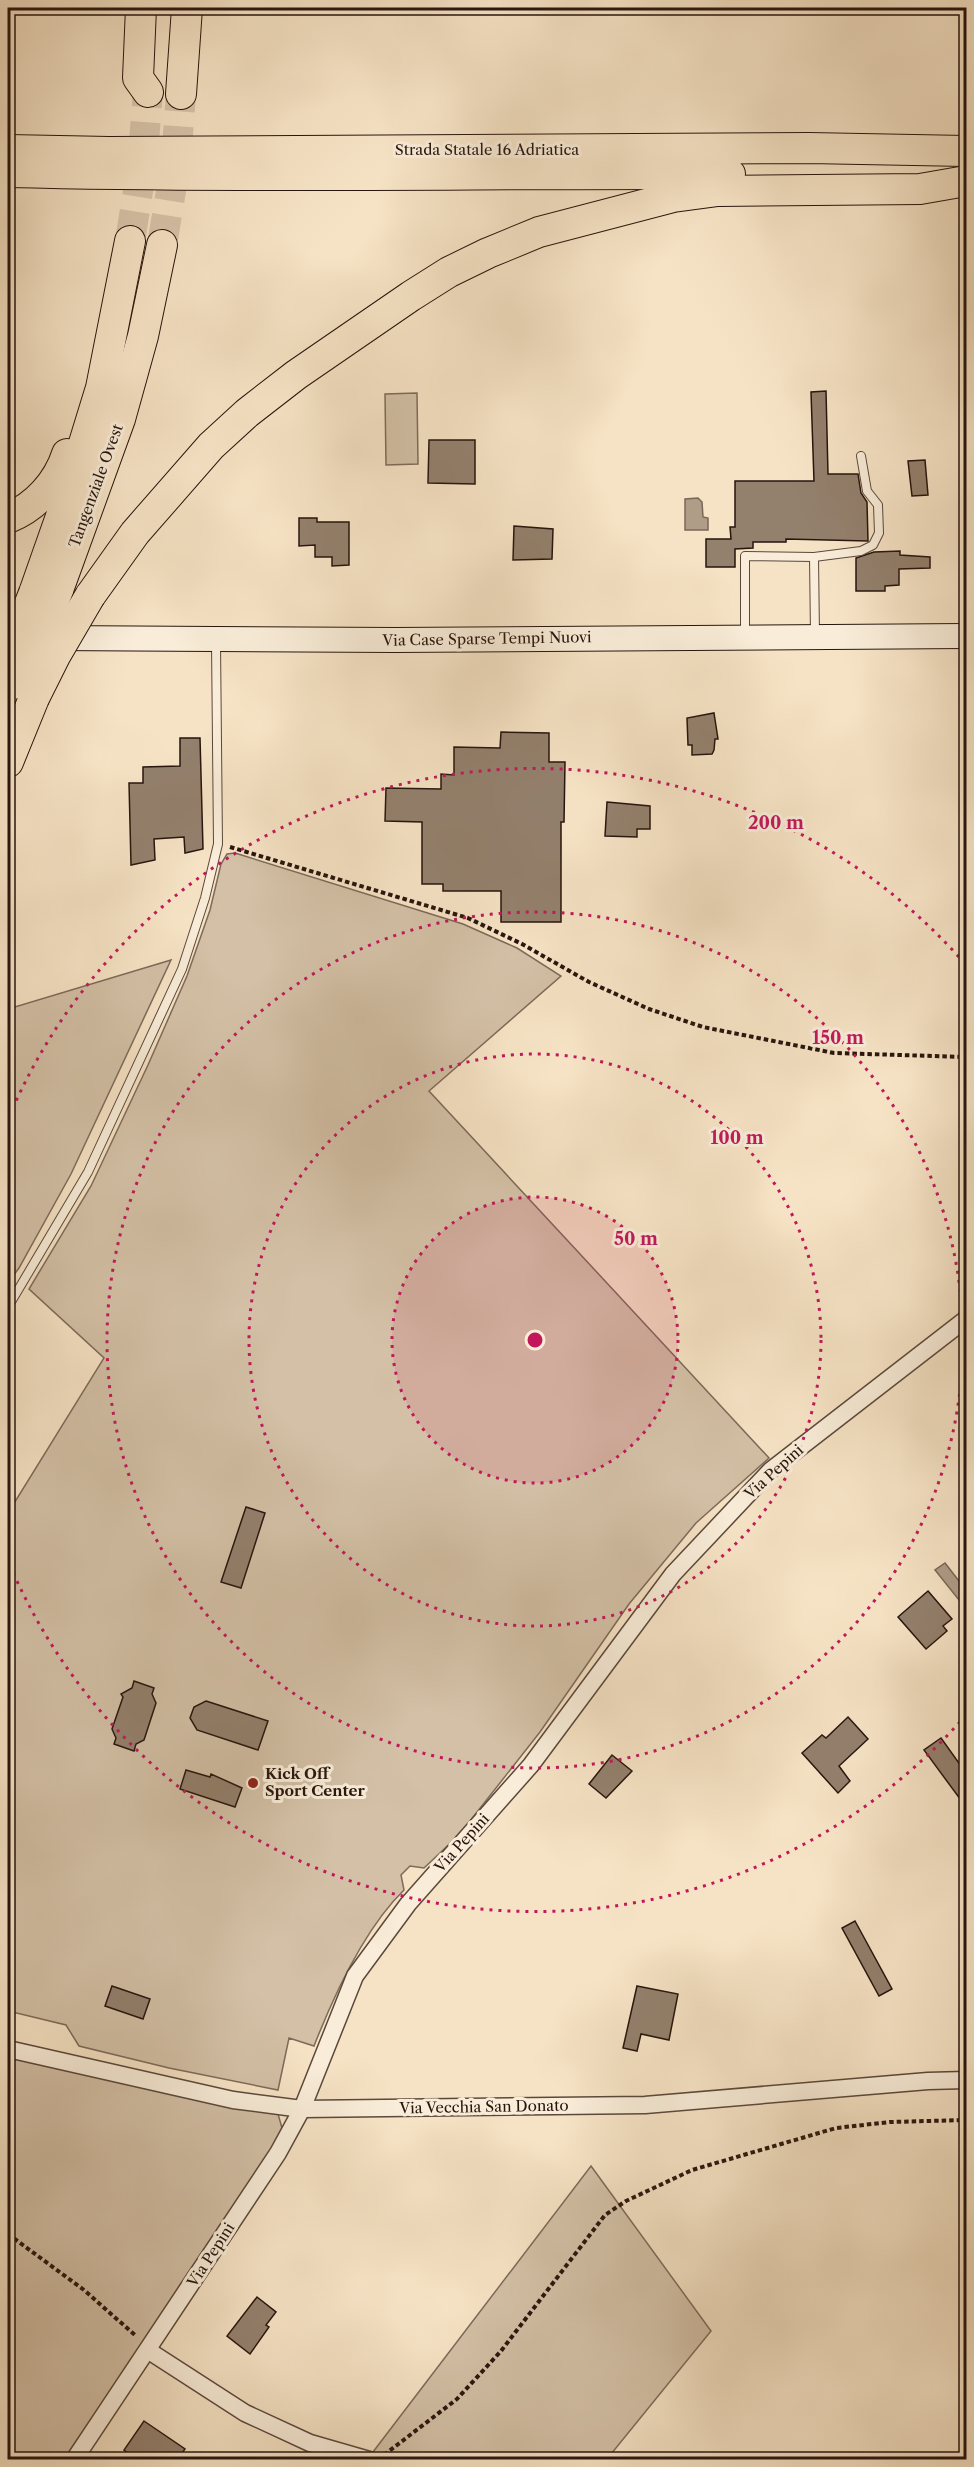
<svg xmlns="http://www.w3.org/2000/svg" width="974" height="2467" font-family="'Libre Caslon Text',serif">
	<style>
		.green { fill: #d3c0a6; stroke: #7d6a5a; stroke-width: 1.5 }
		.water { fill: #b09d87; stroke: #796757; stroke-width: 1.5 }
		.building { fill: #93806d; stroke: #27150e; stroke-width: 1.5 }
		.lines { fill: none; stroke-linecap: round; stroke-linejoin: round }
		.highway-tunnel { stroke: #d7c4aa; stroke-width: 30; stroke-dasharray: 30 15; stroke-linecap: butt }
		.lane-casing { stroke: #5b483c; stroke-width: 10 }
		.street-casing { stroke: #5b483c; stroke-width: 19 }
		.secondary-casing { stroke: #27150e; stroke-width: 26 }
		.highway-casing { stroke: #27150e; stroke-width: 32 }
		.path { stroke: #27150e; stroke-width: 4; stroke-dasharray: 4.5 3; stroke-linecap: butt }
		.lane { stroke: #f9edd9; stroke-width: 8 }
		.street { stroke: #f9edd9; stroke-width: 16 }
		.secondary { stroke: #f9edd9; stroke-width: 24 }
		.highway { stroke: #f6e3c5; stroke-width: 30 }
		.highway-bridge-casing { stroke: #27150e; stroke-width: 32; stroke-linecap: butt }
		.highway-bridge { stroke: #f6e3c5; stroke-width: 30 }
		.ring { fill: none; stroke: #c2185b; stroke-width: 3; stroke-dasharray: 3 6 }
		.poi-dot { fill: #8f2418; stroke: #f9edd9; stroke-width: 2 }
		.labels { text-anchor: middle; stroke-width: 6; stroke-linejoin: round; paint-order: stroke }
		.street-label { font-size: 15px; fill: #27150e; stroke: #f9edd9 }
		.poi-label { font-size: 15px; font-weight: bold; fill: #27150e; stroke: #f9edd9; text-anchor: start }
		.centre { fill: #c2185b; stroke: #f9edd9; stroke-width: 3 }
		.ring-label { font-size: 18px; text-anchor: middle; font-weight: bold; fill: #c2185b; stroke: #f9edd9; stroke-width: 6; stroke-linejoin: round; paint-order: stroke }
	</style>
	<rect width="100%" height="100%" fill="#f6e3c5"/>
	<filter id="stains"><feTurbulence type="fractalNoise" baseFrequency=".00333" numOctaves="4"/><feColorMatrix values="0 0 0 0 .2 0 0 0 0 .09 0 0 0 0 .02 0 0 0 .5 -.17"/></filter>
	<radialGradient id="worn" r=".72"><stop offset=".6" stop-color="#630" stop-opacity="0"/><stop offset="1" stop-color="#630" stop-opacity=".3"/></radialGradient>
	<g class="green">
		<polygon points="417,393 418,464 386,465 385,394"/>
		<path d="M235 853 463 924 517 948 561 976 429 1091 769 1458 696 1523 629 1604 540 1732 459 1835 424 1868 410 1866 401 1875 404 1890C364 1929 334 1995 314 2046L289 2038 278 2090 169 2068 79 2046 66 2025 8 2011V1513L104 1358 29 1289 91 1186 148 1065 187 976 210 910 221 864 227 854Z"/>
		<polygon points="171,960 71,1174 19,1268 8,1283 8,1009"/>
		<polygon points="8,2056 278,2114 282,2128 271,2155 64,2459 8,2460"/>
		<polygon points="591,2166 711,2331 607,2459 396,2460 373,2452"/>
	</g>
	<g class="water">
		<polygon points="698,498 702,502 703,517 708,518 708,530 685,530 685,499"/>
		<polygon points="945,1563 966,1590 966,1594 959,1600 935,1570"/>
	</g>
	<g class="building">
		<polygon points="826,391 828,474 858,474 861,493 867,502 868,541 786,539 786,542 753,542 753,548 735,549 735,567 706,567 706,539 731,539 730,527 735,527 735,481 814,481 811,392"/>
		<polygon points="429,440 475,440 475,484 428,483"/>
		<polygon points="925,460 928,495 912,496 908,461"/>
		<polygon points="299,518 317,518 317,522 349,522 349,565 332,566 332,557 315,557 315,545 299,546"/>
		<polygon points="514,526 553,529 552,559 513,560"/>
		<polygon points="900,551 900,555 930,557 930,568 899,569 899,585 885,586 885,591 856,591 856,558 874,552"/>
		<polygon points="714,713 718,739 715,739 714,750 712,754 692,755 692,745 688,745 687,718"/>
		<polygon points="501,732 549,733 549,762 565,762 564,822 561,822 561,922 501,922 501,891 443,891 443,884 422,884 422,822 385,821 386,788 441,789 441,774 454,775 454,747 500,748"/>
		<polygon points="180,738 200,738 203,849 185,853 184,837 154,839 155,860 131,865 129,783 143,783 143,767 180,766"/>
		<polygon points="607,802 650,806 650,829 637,829 637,837 605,836"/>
		<polygon points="246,1507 265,1513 241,1588 221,1582"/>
		<polygon points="928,1591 952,1619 943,1626 947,1631 926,1649 898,1617"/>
		<polygon points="134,1681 154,1688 152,1694 156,1703 144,1740 136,1744 134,1751 114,1744 116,1738 112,1729 123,1697 121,1694 132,1688"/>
		<polygon points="206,1701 268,1721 258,1750 197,1730 190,1718 194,1707"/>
		<polygon points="848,1717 868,1739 839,1766 850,1781 838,1793 802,1753 822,1735 826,1738"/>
		<polygon points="941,1738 966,1773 966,1807 924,1750"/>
		<polygon points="612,1755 632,1771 606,1798 589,1784"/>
		<polygon points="186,1770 210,1777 211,1774 242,1788 235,1807 180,1789"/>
		<polygon points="855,1921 892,1989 879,1996 842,1928"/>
		<polygon points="112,1986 150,1999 143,2019 105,2006"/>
		<polygon points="637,1986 678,1994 669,2040 641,2034 637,2051 623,2048"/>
		<polygon points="257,2297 276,2312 266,2325 269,2327 250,2354 227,2336"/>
		<polygon points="144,2421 185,2449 177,2460 137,2460 124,2450"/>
	</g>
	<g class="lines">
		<g class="highway-tunnel">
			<polyline points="130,241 142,166 148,92"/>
			<polyline points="162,245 176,161 181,94"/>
		</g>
		<defs>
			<g id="lane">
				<polyline points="814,557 815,636"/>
				<polyline points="745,636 745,556 814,557 861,551 873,545 879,533 878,505 867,491 861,456"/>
				<polyline points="8,1307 88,1172 182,969 205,898 218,844 216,642"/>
			</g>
			<g id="street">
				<polyline points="8,2049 233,2100 302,2109 645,2105 928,2081 966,2080"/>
				<polyline points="149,2351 245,2413 310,2443 369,2460"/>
				<polyline points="74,2460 278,2153 302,2109 355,1976 408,1904 531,1765 673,1574 771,1470 966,1319"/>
			</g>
			<polyline id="secondary" points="52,638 395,640 966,636"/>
			<g id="highway">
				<polyline points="141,8 138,78 148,92"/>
				<polyline points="181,94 187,8"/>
				<polyline points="8,150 109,152 809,148 966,151"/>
				<path d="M8 172C248 178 489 173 730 174"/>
				<path d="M8 518C36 507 58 482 67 454"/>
				<polyline points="58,590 120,419 143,336 162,245"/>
				<polyline points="34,593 65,505 101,388 130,241"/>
				<polyline points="90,596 135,533 211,446 247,413 296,375 411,296 449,272 488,253 539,232 673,197 718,191 920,189 966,181"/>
				<polyline points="8,762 34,698"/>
			</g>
		</defs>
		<use href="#lane" class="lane-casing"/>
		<use href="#street" class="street-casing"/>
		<use href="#secondary" class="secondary-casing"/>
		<use href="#highway" class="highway-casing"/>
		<g class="path">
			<polyline points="230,847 468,918 522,944 589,982 649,1009 703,1027 834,1053 966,1057"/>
			<polyline points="8,2234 84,2290 136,2336"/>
			<polyline points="384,2455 457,2399 501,2351 605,2215 626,2201 692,2170 836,2128 890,2122 966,2120"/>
		</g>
		<use href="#lane" class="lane"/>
		<use href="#street" class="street"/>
		<use href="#secondary" class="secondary"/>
		<use href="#highway" class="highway"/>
		<defs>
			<g id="highway-bridge">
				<polyline points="8,658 34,593"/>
				<polyline points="22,684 58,590"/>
				<polyline points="34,698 55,656 90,596"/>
			</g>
		</defs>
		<use href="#highway-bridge" class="highway-bridge-casing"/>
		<use href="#highway-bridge" class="highway-bridge"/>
	</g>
	<circle cx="535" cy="1340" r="143" fill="#c2185b" fill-opacity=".12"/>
	<g class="ring">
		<circle cx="535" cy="1340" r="143"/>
		<circle cx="535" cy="1340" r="286"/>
		<circle cx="535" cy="1340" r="428"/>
		<path d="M966 1715A571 571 0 0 1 9 1563M9 1117A571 571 0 0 1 966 965"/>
	</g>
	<circle class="poi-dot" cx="253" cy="1783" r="6"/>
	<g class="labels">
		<g class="street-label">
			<text x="487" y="155">Strada Statale 16 Adriatica</text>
			<text transform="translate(96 486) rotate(-70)" y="5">Tangenziale Ovest</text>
			<text transform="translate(487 639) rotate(-1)" y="5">Via Case Sparse Tempi Nuovi</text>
			<text transform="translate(774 1472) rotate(-42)" y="5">Via Pepini</text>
			<text transform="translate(462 1843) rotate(-48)" y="5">Via Pepini</text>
			<text transform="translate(484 2107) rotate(-1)" y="5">Via Vecchia San Donato</text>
			<text transform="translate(211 2255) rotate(-57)" y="5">Via Pepini</text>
		</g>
		<g class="poi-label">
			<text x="265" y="1779">Kick Off<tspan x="265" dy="17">Sport Center</tspan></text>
		</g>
	</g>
	<circle cx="535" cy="1340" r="9" class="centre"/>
	<g class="ring-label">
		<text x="776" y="829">200 m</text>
		<text x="838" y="1044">150 m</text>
		<text x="737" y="1144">100 m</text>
		<text x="636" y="1245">50 m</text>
	</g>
	<rect width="974" height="2467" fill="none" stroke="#f6e3c5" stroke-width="30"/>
	<rect x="9" y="9" width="956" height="2449" fill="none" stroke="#27150e" stroke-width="3"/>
	<rect x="15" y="15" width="944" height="2437" fill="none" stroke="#27150e" stroke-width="1.5"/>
	<rect width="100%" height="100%" filter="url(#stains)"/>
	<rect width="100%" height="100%" fill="url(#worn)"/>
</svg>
